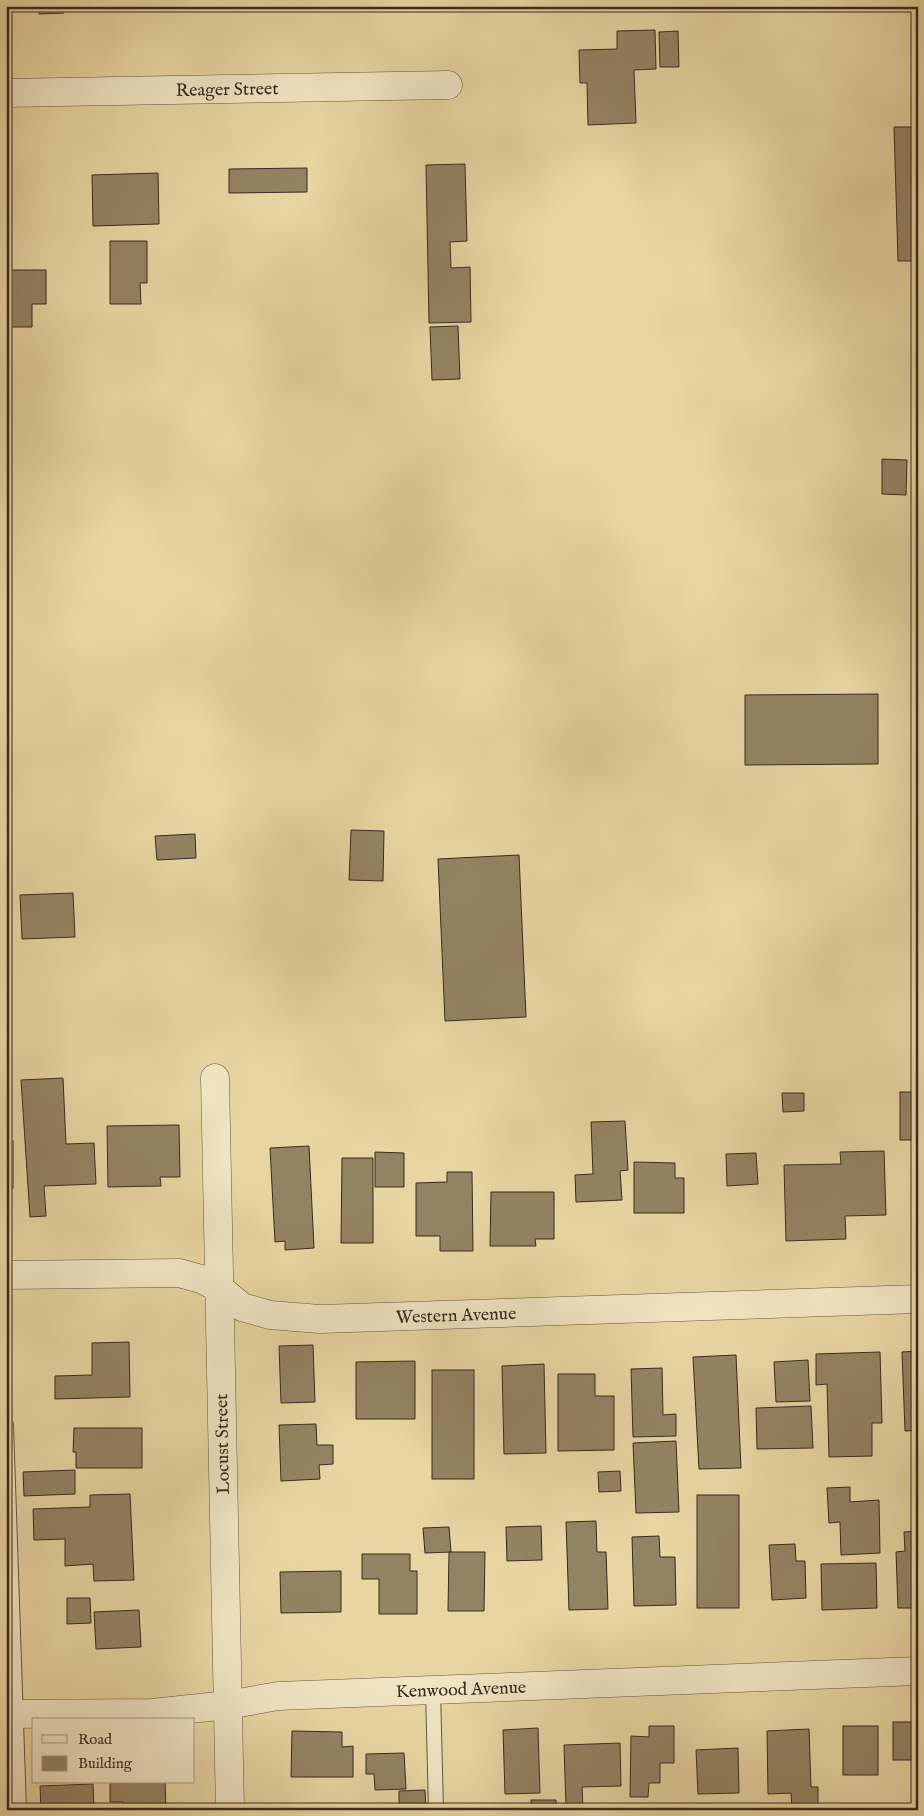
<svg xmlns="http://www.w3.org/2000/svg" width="924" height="1816" font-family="'IM FELL English',serif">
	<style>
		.building { fill: #948363; stroke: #382b1f }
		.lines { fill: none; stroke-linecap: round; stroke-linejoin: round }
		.service-casing { stroke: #645640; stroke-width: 16 }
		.minor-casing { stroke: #645640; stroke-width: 29 }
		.service { stroke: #f0e4c3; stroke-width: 14 }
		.minor { stroke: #f0e4c3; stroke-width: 28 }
		.labels { text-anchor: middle; stroke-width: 4; stroke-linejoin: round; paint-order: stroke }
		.street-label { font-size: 18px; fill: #382b1f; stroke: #f0e4c3 }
	</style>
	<rect width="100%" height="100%" fill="#e8d5a2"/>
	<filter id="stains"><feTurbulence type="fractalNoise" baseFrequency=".004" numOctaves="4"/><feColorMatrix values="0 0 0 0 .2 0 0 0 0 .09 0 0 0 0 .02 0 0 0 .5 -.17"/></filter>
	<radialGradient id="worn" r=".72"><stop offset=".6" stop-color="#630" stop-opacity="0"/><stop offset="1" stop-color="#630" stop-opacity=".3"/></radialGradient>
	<g class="building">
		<polygon points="39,6 63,6 64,13 39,14"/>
		<polygon points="655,30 656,69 634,70 636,123 588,125 587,83 580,83 579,50 617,49 617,31"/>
		<polygon points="678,31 679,67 660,67 659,32"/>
		<polygon points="894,127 918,127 918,261 898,261"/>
		<polygon points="465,164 467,241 450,242 451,268 470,267 471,322 429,323 426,165"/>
		<polygon points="307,168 307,192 229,193 229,169"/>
		<polygon points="158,173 159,224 93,226 92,175"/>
		<polygon points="110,241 147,241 147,283 140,283 141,304 110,304"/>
		<polygon points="6,258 8,270 46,270 46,304 32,304 32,327 6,327"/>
		<polygon points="458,326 460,379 432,380 430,327"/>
		<polygon points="882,459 907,460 906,495 882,494"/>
		<polygon points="878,694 878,764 745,765 745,695"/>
		<polygon points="351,830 384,831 383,881 349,880"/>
		<polygon points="195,834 196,858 157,860 155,836"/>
		<polygon points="519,855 526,1017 445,1021 438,859"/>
		<polygon points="73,893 75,937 22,939 20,895"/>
		<polygon points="63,1078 66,1144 94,1143 96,1184 44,1186 46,1216 30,1217 21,1080"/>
		<rect x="900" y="1092" width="18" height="48"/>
		<polygon points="782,1093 804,1093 804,1111 783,1112"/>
		<polygon points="625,1121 628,1170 620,1171 622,1200 576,1202 575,1175 593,1174 591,1122"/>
		<polygon points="179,1125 180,1177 160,1177 161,1186 108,1187 107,1126"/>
		<rect x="6" y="1141" width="7" height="47"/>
		<polygon points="309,1146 314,1248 285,1250 285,1241 275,1242 270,1148"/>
		<polygon points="884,1151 886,1215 845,1216 846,1239 786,1241 784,1165 841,1164 840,1152"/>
		<polygon points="375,1152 404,1153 404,1187 375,1187"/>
		<polygon points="756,1153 758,1184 727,1186 726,1154"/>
		<polygon points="342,1158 373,1158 373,1243 341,1243"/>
		<polygon points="634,1162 675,1163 675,1178 684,1178 684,1213 634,1213"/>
		<polygon points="447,1172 472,1172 473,1251 440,1251 440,1236 416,1236 416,1183 447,1182"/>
		<polygon points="491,1192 554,1192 554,1239 535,1239 536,1246 490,1246"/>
		<polygon points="129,1342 130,1397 55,1399 55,1376 92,1375 92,1343"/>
		<polygon points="313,1345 315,1402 281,1403 279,1346"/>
		<polygon points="918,1351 918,1430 905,1431 902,1352"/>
		<polygon points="880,1352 882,1423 872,1423 872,1456 829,1457 827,1384 816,1385 816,1354"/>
		<polygon points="736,1355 741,1468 699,1469 693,1357"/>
		<polygon points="808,1360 810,1401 776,1402 774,1362"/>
		<polygon points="415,1361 415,1419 356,1419 356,1362"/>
		<polygon points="544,1364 546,1453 504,1454 502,1366"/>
		<polygon points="662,1368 663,1415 676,1414 676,1436 633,1437 631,1369"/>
		<rect x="432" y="1370" width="42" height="109"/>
		<polygon points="558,1374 595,1374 595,1396 614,1396 614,1450 558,1451"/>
		<polygon points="811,1406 813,1448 757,1449 756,1408"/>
		<polygon points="316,1424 317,1445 333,1445 333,1464 319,1465 320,1479 281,1481 279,1425"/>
		<polygon points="74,1428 142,1428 142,1468 76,1468 76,1452 73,1452"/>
		<polygon points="676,1441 679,1512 636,1513 633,1443"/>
		<polygon points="75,1470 75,1494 24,1496 23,1472"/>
		<polygon points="620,1471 621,1491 599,1492 598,1472"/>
		<polygon points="850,1487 850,1502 879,1500 880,1553 841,1555 840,1522 829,1523 827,1488"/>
		<polygon points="130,1494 134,1580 94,1581 93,1564 65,1566 65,1539 34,1540 33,1509 90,1507 90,1495"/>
		<rect x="697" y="1495" width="42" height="113"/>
		<polygon points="596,1521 597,1552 606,1552 608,1609 569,1610 566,1522"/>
		<polygon points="541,1526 542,1560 507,1561 506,1527"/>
		<polygon points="449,1527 451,1552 425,1553 423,1528"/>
		<polygon points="918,1531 918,1608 898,1608 896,1552 905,1551 904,1532"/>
		<polygon points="659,1536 660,1557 675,1557 676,1605 634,1606 632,1537"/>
		<polygon points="795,1544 796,1561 805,1561 806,1598 772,1600 769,1545"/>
		<polygon points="449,1552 485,1552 484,1611 448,1611"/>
		<polygon points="362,1554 410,1554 410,1571 417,1571 417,1614 379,1614 379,1579 362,1579"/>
		<polygon points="876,1563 877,1608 822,1610 821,1564"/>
		<polygon points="341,1571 341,1612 281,1613 280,1572"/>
		<polygon points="67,1598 90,1598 91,1623 67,1624"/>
		<polygon points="139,1610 141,1647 96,1649 94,1612"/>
		<rect x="893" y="1722" width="25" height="38"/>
		<polygon points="649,1726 674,1726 674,1763 660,1763 660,1783 649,1783 648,1797 630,1797 631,1736 649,1737"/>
		<rect x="843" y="1726" width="35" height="49"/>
		<polygon points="538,1728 540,1793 505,1794 503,1730"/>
		<polygon points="809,1729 811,1787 818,1787 818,1810 792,1810 791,1793 768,1794 767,1731"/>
		<polygon points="292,1731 342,1732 342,1747 353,1746 353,1777 291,1777"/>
		<polygon points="620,1743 621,1786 582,1787 583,1807 566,1808 564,1745"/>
		<polygon points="738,1748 739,1793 698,1794 696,1750"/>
		<polygon points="404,1753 406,1789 375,1790 374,1774 366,1774 366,1754"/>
		<polygon points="110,1782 165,1782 166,1810 124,1810 123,1802 110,1802"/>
		<polygon points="93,1784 94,1810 41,1810 40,1786"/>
		<polygon points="425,1790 426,1810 399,1810 399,1791"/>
		<polygon points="531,1800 556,1800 557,1810 531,1810"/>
	</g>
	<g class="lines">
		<defs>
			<g id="service">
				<polyline points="6,1425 19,1810"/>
				<polyline points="433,1690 436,1810"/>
			</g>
			<g id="minor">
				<polyline points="6,93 448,85"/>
				<polyline points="215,1078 230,1810"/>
				<polyline points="6,1275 179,1273 201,1279 219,1288 242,1307 270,1315 320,1319 918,1299"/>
				<polyline points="6,1714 152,1713 228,1705 278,1696 918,1671"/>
			</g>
		</defs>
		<use href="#service" class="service-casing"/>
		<use href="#minor" class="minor-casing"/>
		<use href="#service" class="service"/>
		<use href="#minor" class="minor"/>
	</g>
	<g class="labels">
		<g class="street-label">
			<text transform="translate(227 89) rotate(-1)" y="6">Reager Street</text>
			<text transform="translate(456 1315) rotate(-2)" y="6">Western Avenue</text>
			<text transform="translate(222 1444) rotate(-91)" y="6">Locust Street</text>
			<text transform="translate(461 1689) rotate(-2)" y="6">Kenwood Avenue</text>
		</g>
	</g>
	<rect width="924" height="1816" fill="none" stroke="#e8d5a2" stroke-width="25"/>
	<rect x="8" y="8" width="909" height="1801" fill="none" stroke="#382b1f" stroke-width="2.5"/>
	<rect x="12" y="12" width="899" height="1791" fill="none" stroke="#382b1f"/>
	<rect x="32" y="1718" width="162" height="65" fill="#f0e4c3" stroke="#a69a81"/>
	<rect x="42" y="1735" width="25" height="8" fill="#f0e4c3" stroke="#a69a81"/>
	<text x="78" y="1744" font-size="15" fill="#382b1f">Road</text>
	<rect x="42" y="1756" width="25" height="15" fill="#948363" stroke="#a69a81"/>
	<text x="78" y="1768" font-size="15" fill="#382b1f">Building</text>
	<rect width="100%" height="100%" filter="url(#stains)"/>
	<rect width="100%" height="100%" fill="url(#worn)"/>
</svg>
